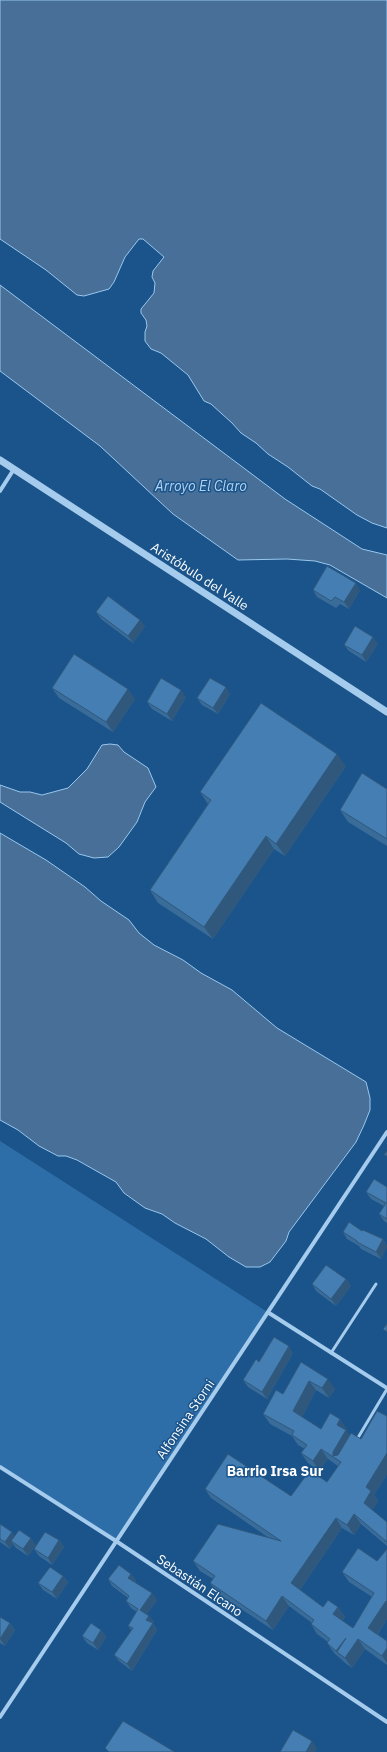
<svg xmlns="http://www.w3.org/2000/svg" width="387" height="1752" font-family="'IBM Plex Sans',sans-serif">
	<style>
		.green { fill: #2e6ea8 }
		.water { fill: #476f97; stroke: #98c7ef }
		.lines { fill: none; stroke-linecap: round; stroke-linejoin: round }
		.service { stroke: #a5cbed; stroke-width: 3 }
		.minor { stroke: #a5cbed; stroke-width: 4 }
		.tertiary { stroke: #a5cbed; stroke-width: 7 }
		.wall { fill: #3a6c99 }
		.shaded-wall { fill: #30587d }
		.building { fill: #447eb2; stroke: #30587d }
		.labels { text-anchor: middle; stroke-width: 3; stroke-linejoin: round; paint-order: stroke }
		.street-label { font-size: 13px; fill: #fff; stroke: #1b548a }
		.water-label { font-size: 14px; font-style: italic; fill: #b1d4f4; stroke: #1b548a }
		.neighbourhood-label { font-size: 14px; font-weight: bold; fill: #fff; stroke: #1b548a }
	</style>
	<rect width="100%" height="100%" fill="#1b548a"/>
	<polygon class="green" points="0,1141 269,1313 116,1541 0,1467"/>
	<g class="water">
		<polygon points="0,0 387,0 387,528 372,523 357,515 320,489 312,486 288,467 268,454 256,443 241,433 232,423 211,404 204,401 188,375 161,353 151,349 145,341 145,332 147,326 146,320 141,313 141,309 154,293 155,283 152,277 153,271 164,257 143,239 139,239 125,257 114,282 109,289 84,296 77,295 46,270 0,239"/>
		<polygon points="0,285 285,499 362,549 387,555 387,598 330,565 315,561 287,559 238,560 173,514 100,446 0,371"/>
		<polygon points="110,744 118,745 124,752 148,768 156,787 145,802 137,822 119,847 108,857 94,858 79,854 66,843 0,802 0,785 20,792 30,792 42,795 68,788 87,769 102,745"/>
		<polygon points="0,833 46,860 85,887 101,901 129,920 139,933 154,945 183,960 201,973 232,990 277,1028 366,1082 370,1098 370,1110 364,1125 356,1142 289,1232 286,1241 270,1262 260,1267 246,1267 229,1257 206,1239 175,1223 162,1214 145,1208 124,1193 116,1182 77,1160 66,1156 58,1156 39,1146 18,1130 0,1120"/>
	</g>
	<g class="lines">
		<g class="service">
			<polyline points="331,1353 376,1284"/>
			<polyline points="356,1441 387,1389"/>
		</g>
		<g class="minor">
			<polyline points="0,491 14,469"/>
			<polyline points="269,1313 387,1388"/>
			<polyline points="0,1467 116,1541 387,1722"/>
			<polyline points="0,1717 387,1132"/>
		</g>
		<polyline class="tertiary" points="0,460 387,712"/>
	</g>
	<g class="wall">
		<polygon points="313,590 360,590 349,609 340,604 336,608 317,597"/>
		<polygon points="96,612 145,626 133,643 101,619"/>
		<polygon points="378,644 366,662 349,651 344,645"/>
		<polygon points="52,688 135,699 113,732 59,698"/>
		<polygon points="230,694 218,714 202,705 197,698"/>
		<polygon points="186,697 172,721 152,709 147,702"/>
		<polygon points="346,766 285,856 274,849 213,939 158,903 150,890 208,804 200,792"/>
		<polygon points="387,789 387,846 348,822 340,810"/>
		<polygon points="387,1187 387,1223 384,1221 379,1214 384,1206 371,1199 366,1192"/>
		<polygon points="362,1231 383,1239 387,1246 381,1259 361,1249 359,1246 347,1239 343,1232"/>
		<polygon points="346,1279 351,1286 336,1306 316,1291 312,1284"/>
		<polygon points="293,1353 267,1399 248,1387 243,1380"/>
		<polygon points="301,1362 335,1389 329,1398 316,1390 302,1417 321,1429 347,1429 346,1430 349,1436 361,1439 387,1416 387,1474 374,1495 378,1501 372,1510 387,1522 387,1546 361,1524 354,1535 342,1528 300,1590 323,1607 338,1607 345,1617 342,1621 353,1628 372,1597 349,1582 342,1572 377,1561 387,1549 387,1619 378,1634 387,1641 387,1665 365,1649 352,1668 344,1662 342,1660 334,1653 327,1643 328,1642 317,1634 311,1624 312,1623 289,1606 273,1630 217,1593 210,1583 213,1579 200,1571 193,1561 269,1538 211,1498 205,1489 291,1496 327,1482 338,1466 328,1459 319,1471 308,1463 301,1453 305,1449 298,1445 292,1436 270,1424 263,1414 283,1394"/>
		<polygon points="0,1524 12,1532 14,1536 36,1545 28,1556 16,1548 13,1544 10,1549 0,1542"/>
		<polygon points="59,1540 64,1547 52,1565 39,1556 34,1549"/>
		<polygon points="131,1574 136,1581 135,1582 157,1600 147,1614 149,1616 154,1622 153,1624 157,1630 132,1671 119,1661 114,1655 132,1631 128,1626 137,1612 131,1608 126,1601 128,1598 112,1586 108,1579"/>
		<polygon points="63,1576 68,1582 57,1599 43,1590 38,1583"/>
		<polygon points="0,1617 10,1623 15,1630 5,1646 0,1643"/>
		<polygon points="101,1630 106,1637 98,1650 87,1643 82,1636"/>
	</g>
	<g class="shaded-wall">
		<polygon points="356,583 360,590 349,609 344,602"/>
		<polygon points="140,620 145,626 133,643 128,636"/>
		<polygon points="373,637 378,644 366,662 362,655"/>
		<polygon points="226,687 230,694 218,714 213,708"/>
		<polygon points="128,689 135,699 113,732 106,722"/>
		<polygon points="181,690 186,697 172,721 167,714"/>
		<polygon points="337,754 346,766 285,856 276,844"/>
		<polygon points="266,836 274,849 213,939 204,927"/>
		<polygon points="383,1239 387,1246 387,1247 381,1259 376,1252"/>
		<polygon points="346,1279 351,1286 336,1306 331,1299"/>
		<polygon points="289,1346 293,1353 267,1399 262,1392"/>
		<polygon points="328,1379 335,1389 329,1398 322,1388"/>
		<polygon points="309,1381 316,1390 300,1421 293,1411"/>
		<polygon points="340,1419 347,1429 346,1430 353,1440 339,1461 333,1456 333,1452 337,1425"/>
		<polygon points="321,1449 328,1459 319,1471 313,1461"/>
		<polygon points="387,1453 387,1474 374,1495 378,1501 371,1512 364,1503 366,1487"/>
		<polygon points="354,1514 361,1524 354,1535 347,1525"/>
		<polygon points="336,1518 342,1528 298,1593 291,1583"/>
		<polygon points="12,1532 17,1539 11,1541 13,1544 10,1549 5,1542"/>
		<polygon points="31,1538 36,1545 28,1556 23,1549"/>
		<polygon points="59,1540 64,1547 52,1565 48,1558"/>
		<polygon points="131,1574 136,1581 133,1584 128,1578"/>
		<polygon points="63,1576 68,1582 57,1599 52,1592"/>
		<polygon points="152,1593 157,1600 145,1617 140,1610"/>
		<polygon points="282,1596 289,1606 273,1630 266,1621"/>
		<polygon points="386,1601 387,1603 387,1619 375,1638 368,1628"/>
		<polygon points="338,1607 345,1617 339,1624 333,1614"/>
		<polygon points="149,1616 154,1622 153,1624 157,1630 132,1671 127,1664 146,1620"/>
		<polygon points="10,1623 15,1630 5,1646 0,1639"/>
		<polygon points="101,1630 106,1637 98,1650 93,1643"/>
		<polygon points="346,1638 358,1639 365,1649 352,1668 345,1658 338,1653 336,1651"/>
		<polygon points="387,1648 387,1663 382,1656"/>
		<polygon points="312,1741 317,1748 315,1752 306,1752"/>
	</g>
	<g class="building">
		<polygon points="327,566 356,583 344,602 335,597 331,601 313,590"/>
		<polygon points="108,596 140,620 128,636 96,612"/>
		<polygon points="355,626 373,637 362,655 344,645"/>
		<polygon points="74,654 128,689 106,722 52,688"/>
		<polygon points="161,678 181,690 167,714 147,702"/>
		<polygon points="210,678 226,687 213,708 197,698"/>
		<polygon points="261,703 337,754 276,844 266,836 204,927 150,890 211,800 200,792"/>
		<polygon points="362,773 387,789 387,839 340,810"/>
		<polygon points="387,1151 387,1156 384,1155"/>
		<polygon points="374,1179 387,1187 387,1219 379,1214 386,1203 366,1192"/>
		<polygon points="349,1222 362,1231 363,1230 383,1239 376,1252 357,1242 357,1241 343,1232"/>
		<polygon points="326,1265 346,1279 331,1299 312,1284"/>
		<polygon points="387,1324 387,1332 383,1329"/>
		<polygon points="274,1337 289,1346 262,1392 243,1380 256,1359 259,1362"/>
		<polygon points="301,1362 328,1379 322,1388 309,1381 293,1411 321,1429 330,1413 340,1419 337,1425 346,1430 333,1452 333,1456 338,1455 351,1433 361,1439 377,1411 387,1416 387,1453 366,1487 371,1491 364,1503 387,1522 387,1542 354,1514 347,1525 336,1518 291,1583 323,1607 328,1600 338,1607 333,1614 353,1628 374,1593 342,1572 358,1548 377,1561 387,1549 387,1602 386,1601 368,1628 387,1641 387,1648 382,1656 358,1639 345,1658 337,1652 346,1638 336,1651 327,1643 330,1639 311,1624 314,1620 282,1596 266,1621 210,1583 215,1576 193,1561 218,1524 281,1541 205,1489 228,1454 291,1496 310,1470 327,1482 341,1462 321,1449 313,1461 301,1453 307,1445 292,1435 294,1431 263,1414 276,1390 283,1394"/>
		<polygon points="0,1524 12,1532 5,1542 0,1539"/>
		<polygon points="19,1530 31,1538 23,1549 11,1541"/>
		<polygon points="45,1532 59,1540 48,1558 34,1549"/>
		<polygon points="119,1565 131,1574 128,1578 152,1593 140,1610 149,1616 146,1620 153,1623 127,1664 114,1655 133,1628 128,1626 138,1609 126,1601 129,1596 108,1579"/>
		<polygon points="50,1567 63,1576 52,1592 38,1583"/>
		<polygon points="0,1617 10,1623 0,1639"/>
		<polygon points="91,1623 101,1630 93,1643 82,1636"/>
		<polygon points="123,1721 175,1752 109,1752 105,1748"/>
		<polygon points="293,1730 312,1741 306,1752 280,1752"/>
	</g>
	<g class="labels">
		<g class="street-label">
			<text transform="translate(200 576) rotate(33)" y="5">Aristóbulo del Valle</text>
			<text transform="translate(185 1419) rotate(-56)" y="5">Alfonsina Storni</text>
			<text transform="translate(200 1585) rotate(34)" y="5">Sebastián Elcano</text>
		</g>
		<g class="water-label">
			<text x="201" y="491">Arroyo El Claro</text>
		</g>
		<g class="neighbourhood-label">
			<text x="275" y="1476">Barrio Irsa Sur</text>
		</g>
	</g>
</svg>
